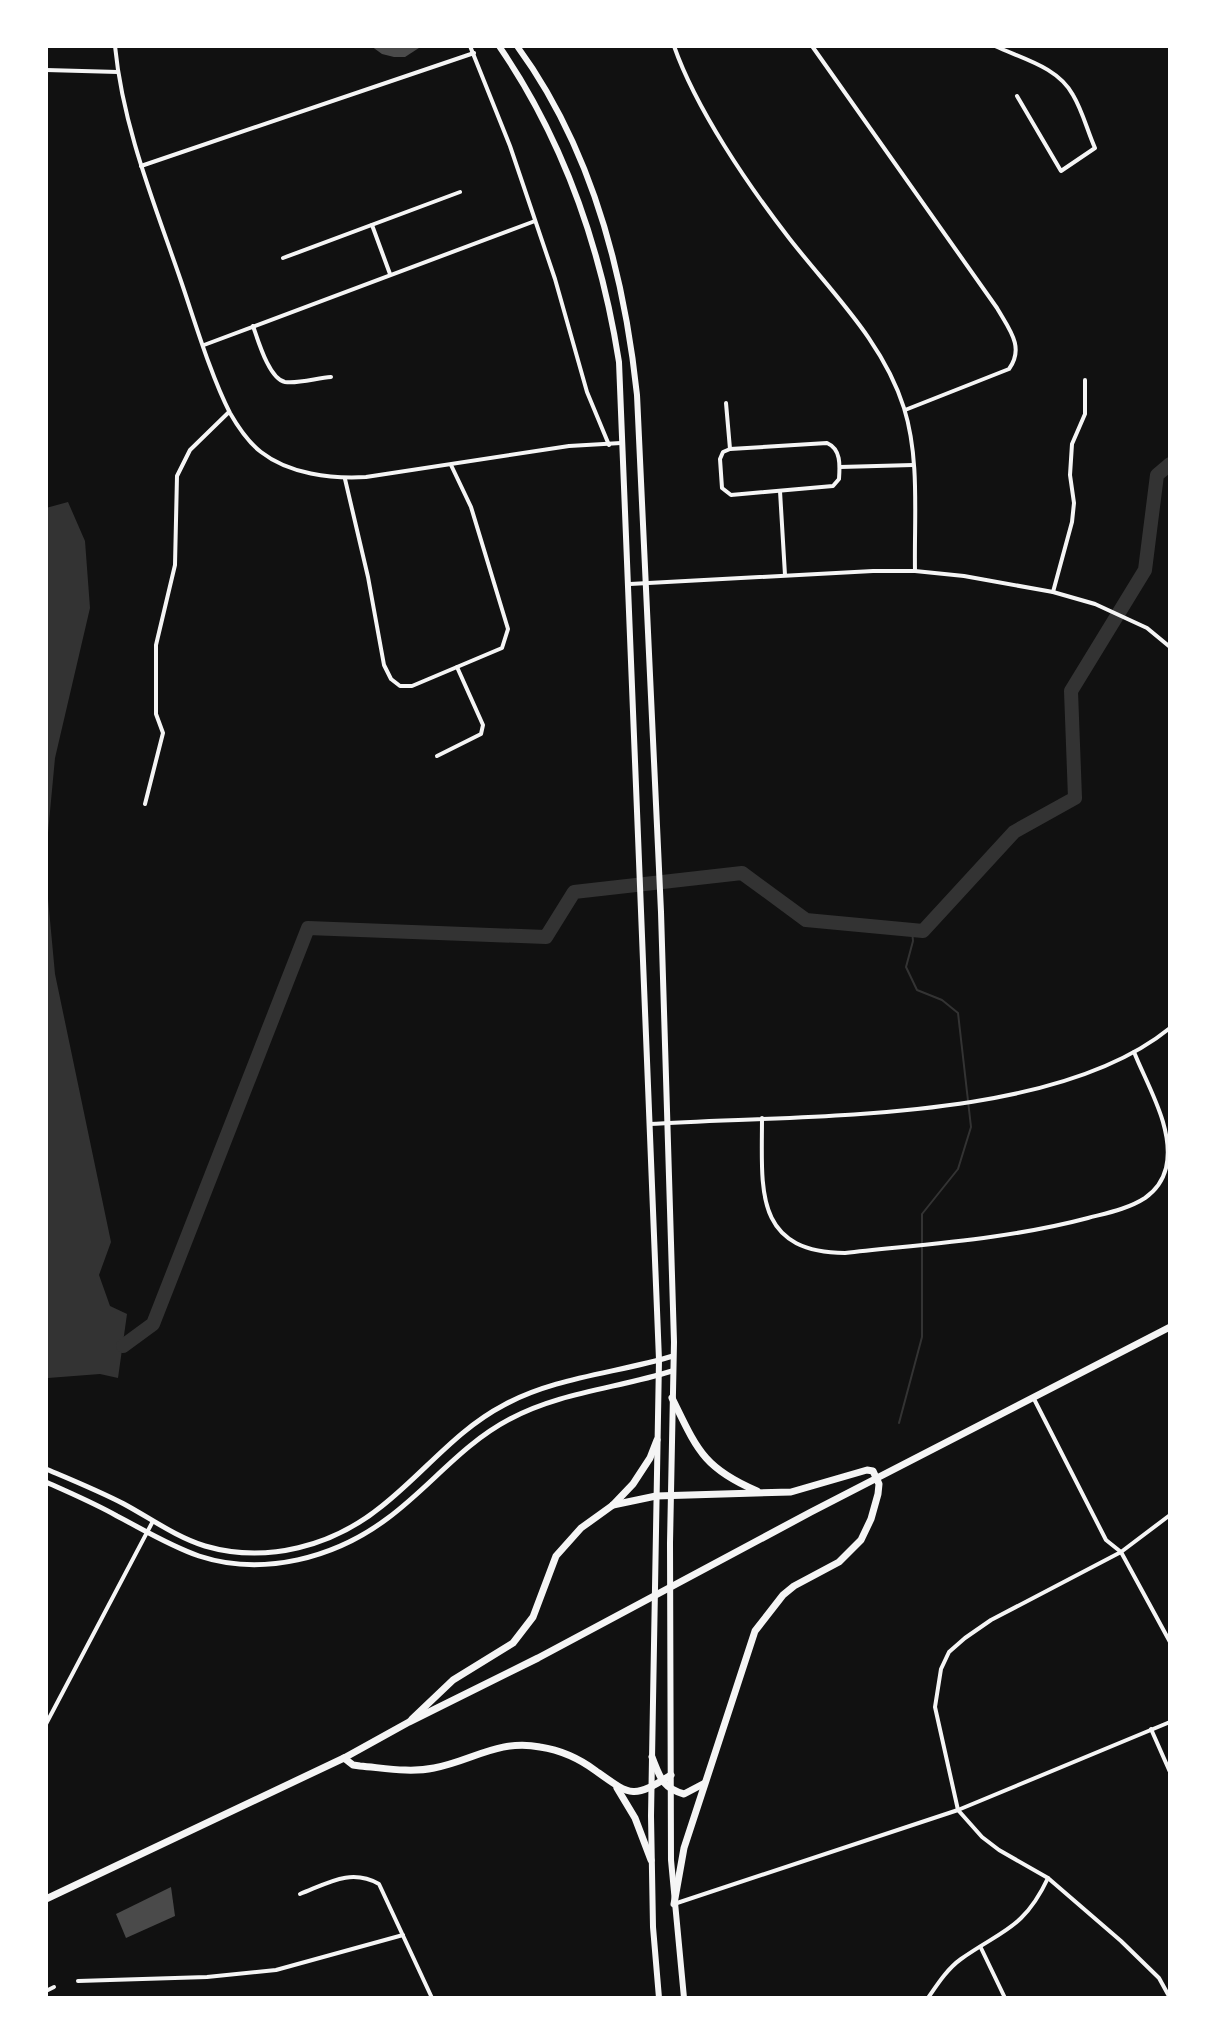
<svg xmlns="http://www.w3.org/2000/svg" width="1216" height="2044" font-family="Commissioner,sans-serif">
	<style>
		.water { fill: #333 }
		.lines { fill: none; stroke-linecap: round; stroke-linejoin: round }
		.stream { stroke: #333; stroke-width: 2 }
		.river { stroke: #333; stroke-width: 14 }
		.building { fill: #4a4a4a }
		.minor { stroke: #f5f5f5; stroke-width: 4 }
		.tertiary { stroke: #f5f5f5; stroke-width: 5 }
		.secondary { stroke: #f5f5f5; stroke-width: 6 }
		.primary { stroke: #f5f5f5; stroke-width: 7 }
	</style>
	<rect width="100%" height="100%" fill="#111"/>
	<g class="water">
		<polygon points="68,502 85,541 90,608 55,758 46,854 46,508"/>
		<polygon points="46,877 55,974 111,1242 99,1275 110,1306 127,1314 118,1378 100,1374 48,1378"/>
	</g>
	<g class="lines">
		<polyline class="stream" points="899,1423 922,1337 922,1214 958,1169 971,1127 958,1013 942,1000 917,990 906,967 913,941 912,930"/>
		<polyline class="river" points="123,1346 153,1324 308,928 546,937 574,892 742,873 806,920 923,931 1014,832 1075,798 1071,691 1145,570 1157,475 1170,464"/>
	</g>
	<g class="building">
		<polygon points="371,46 422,46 405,57 394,57 382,54"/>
		<polygon points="171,1887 175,1916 126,1938 116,1914"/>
	</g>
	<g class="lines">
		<g class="minor">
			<path d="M115 46C123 128 155 205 181 281 195 322 211 376 230 413 238 427 248 442 261 452 289 474 331 479 366 477L569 446 621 443"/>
			<polyline points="470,46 510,146 555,279 587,392 609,445"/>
			<path d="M674 46C696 109 748 185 789 238 831 292 883 341 904 408 920 459 914 518 915 571"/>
			<path d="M812 46 997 308C1009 329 1025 347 1009 369L905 410"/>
			<path d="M995 46C1023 59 1058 67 1073 95 1083 112 1087 130 1095 148L1061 171 1017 96"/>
			<polyline points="46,70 118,72"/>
			<polyline points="141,166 474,53"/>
			<polyline points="372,225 390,274"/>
			<polyline points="283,258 460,192"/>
			<path d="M253 326C258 340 269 379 285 382 298 384 317 378 331 377"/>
			<polyline points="204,345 535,221"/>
			<polyline points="726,403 730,449"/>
			<path d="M827 443C841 449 840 465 839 479L833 486 731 495 722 488 720 459 723 452 730 449Z"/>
			<polyline points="840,467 913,465"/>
			<polyline points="345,479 368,577 384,665 391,679 400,686 412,686 502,648 508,629 471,507 451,465"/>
			<polyline points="780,491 785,575"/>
			<polyline points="630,584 873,571 915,571 964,576 1053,592 1095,604 1147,628 1170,647"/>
			<polyline points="1053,592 1072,522 1074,503 1070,475 1072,444 1085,414 1085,380"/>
			<polyline points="437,756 481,734 483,725 457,667"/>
			<polyline points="145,804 163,733 156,714 156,645 175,565 177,476 190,450 229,412"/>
			<path d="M762 1118C762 1189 753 1252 845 1253 926 1244 1009 1239 1088 1218 1107 1213 1128 1209 1145 1198 1155 1191 1163 1180 1166 1168 1175 1130 1148 1087 1134 1052"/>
			<path d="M649 1124C798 1114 1051 1125 1170 1028"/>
			<polyline points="1033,1397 1106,1540 1121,1552 1170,1642"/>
			<polyline points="46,1724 153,1521"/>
			<polyline points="1151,1729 1170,1772"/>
			<path d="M300 1894C328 1883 351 1868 379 1884L432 1998"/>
			<polyline points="674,1904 958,1810 1170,1722"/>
			<polyline points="981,1948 1005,1998"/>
			<polyline points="78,1981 207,1977 276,1970 403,1935"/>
			<polyline points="46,1991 54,1987"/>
			<path d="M928 1998C937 1985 947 1969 961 1959 1002 1930 1024 1929 1048 1878"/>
			<polyline points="1170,1998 1159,1978 1121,1941 1048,1878 999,1850 982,1837 958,1810 935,1707 941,1669 949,1652 965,1638 991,1620 1121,1552 1170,1515"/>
		</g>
		<g class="tertiary">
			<path d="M46 1469C72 1480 99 1491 124 1504 150 1518 176 1537 205 1546 267 1564 333 1546 382 1506 424 1473 456 1430 504 1405 555 1377 618 1373 673 1356"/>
			<path d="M46 1482C70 1493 94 1503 117 1516 144 1530 170 1546 199 1556 263 1577 335 1558 388 1518 430 1487 462 1444 510 1419 560 1392 619 1388 672 1371"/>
		</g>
		<g class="secondary">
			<path d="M499 46C565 142 601 248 619 362L659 1360 651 1816 653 1927 659 1998"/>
			<path d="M517 46C591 147 624 272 637 395L661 912 674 1342 670 1543 671 1860 684 1998"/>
		</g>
		<g class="primary">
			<path d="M672 1398C697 1449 703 1468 757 1491"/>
			<polyline points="613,1505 656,1496 791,1492 867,1470 873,1471 879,1484 878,1494 871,1519 861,1540 839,1562 794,1586 783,1595 755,1631 684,1848 674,1904"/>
			<polyline points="412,1719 453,1680 513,1643 533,1617 556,1556 581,1528 613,1505 633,1484 650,1458 657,1440"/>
			<path d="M652 1757C660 1777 662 1788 684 1794L703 1784"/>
			<path d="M344 1758 353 1765 360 1766C384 1768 410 1773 434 1768 472 1761 498 1739 540 1747 560 1750 580 1759 596 1771 631 1796 633 1799 671 1775"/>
			<polyline points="617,1788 635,1818 651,1860"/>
			<polyline points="46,1899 344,1758 409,1722 538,1658 811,1512 1170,1327"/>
		</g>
	</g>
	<rect width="1216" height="2044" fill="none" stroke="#ffffff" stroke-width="96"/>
</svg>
